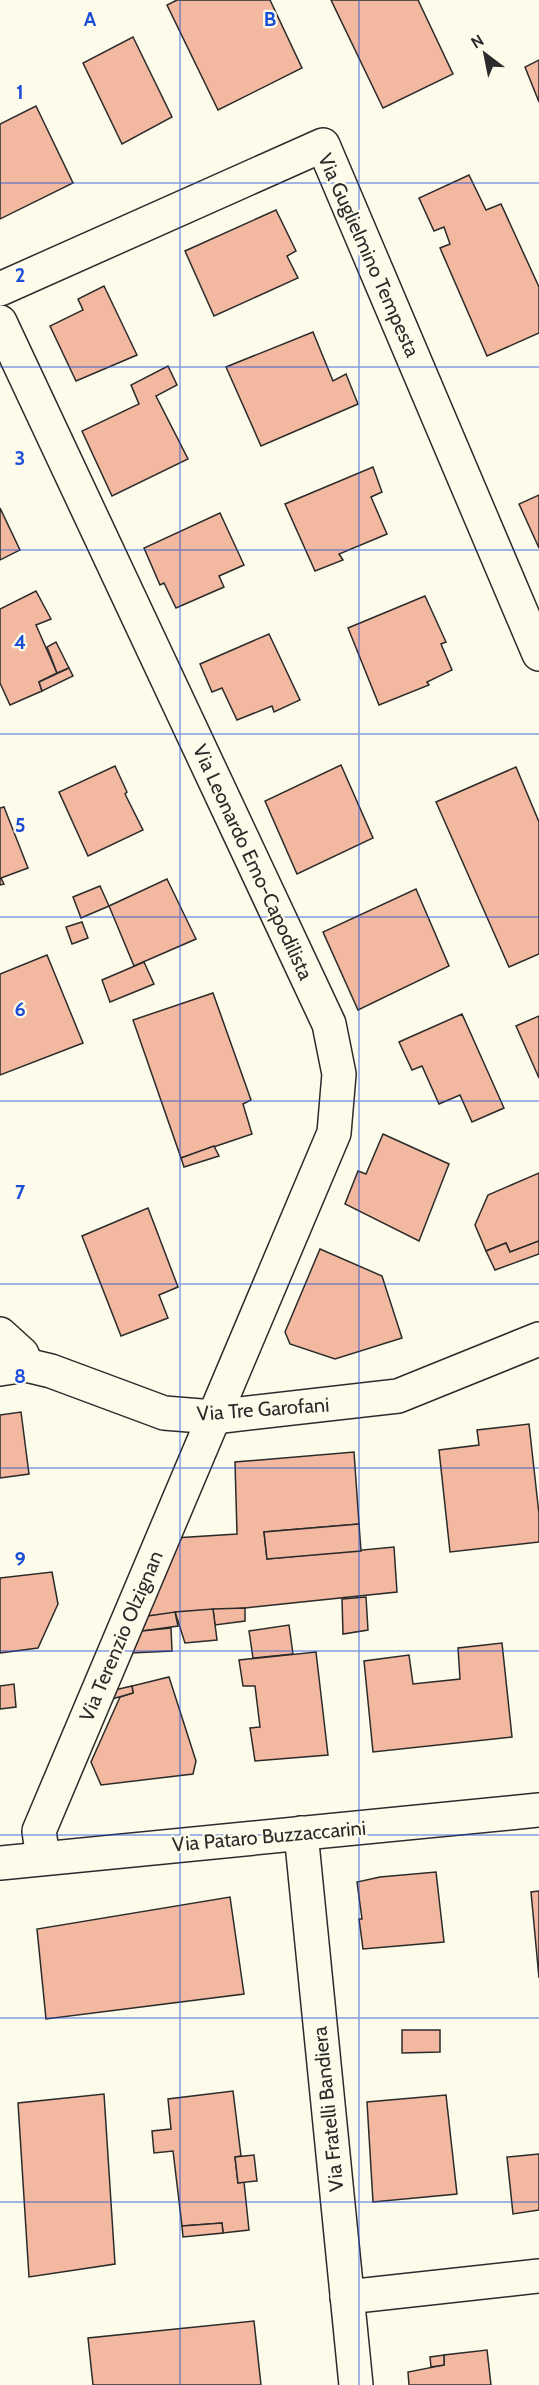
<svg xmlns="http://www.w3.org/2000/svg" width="539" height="2385" font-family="Cabin,sans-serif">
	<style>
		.building { fill: #f2b8a0; stroke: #2b2b2b; stroke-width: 1.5 }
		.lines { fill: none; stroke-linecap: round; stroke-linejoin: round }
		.minor-casing { stroke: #2b2b2b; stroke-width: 36 }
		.minor { stroke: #fdfbea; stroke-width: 33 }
		.grid { fill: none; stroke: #1d4ed8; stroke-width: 1.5; stroke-opacity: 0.55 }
		.labels { text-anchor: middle; stroke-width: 4.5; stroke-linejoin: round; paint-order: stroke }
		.street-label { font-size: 20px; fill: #2b2b2b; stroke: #fdfbea }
		.grid-label { font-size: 20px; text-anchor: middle; font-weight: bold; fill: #1d4ed8; stroke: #fdfbea; stroke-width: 4.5; stroke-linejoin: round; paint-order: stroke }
	</style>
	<rect width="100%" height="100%" fill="#fdfbea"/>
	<g class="building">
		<polygon points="177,0 270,0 302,68 218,110 167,5"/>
		<polygon points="331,0 418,0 453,74 383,108"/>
		<polygon points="133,37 172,117 122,144 83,63"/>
		<polygon points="539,60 539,102 525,67"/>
		<polygon points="36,106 73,183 0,219 0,124"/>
		<polygon points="469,175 486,210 501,204 539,287 539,333 487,356 440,248 450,244 444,227 434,231 419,198"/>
		<polygon points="276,210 296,251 287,256 298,278 214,316 185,251"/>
		<polygon points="104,286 137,355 76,381 50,326 83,310 78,299"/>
		<polygon points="313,332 333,381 346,374 358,404 261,446 226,367"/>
		<polygon points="168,366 177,385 156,396 188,459 112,496 82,431 139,404 131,385"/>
		<polygon points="373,467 382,492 371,497 387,534 339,554 343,560 315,571 285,504"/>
		<polygon points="539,495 539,548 519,504"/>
		<polygon points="0,508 20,550 0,560"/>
		<polygon points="220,513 244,565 219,576 224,587 176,608 164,583 160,585 144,548"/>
		<polygon points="36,591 51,619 36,625 57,673 39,682 42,691 10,705 0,683 0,609"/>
		<polygon points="425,596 446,642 441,644 452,670 427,682 429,685 379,705 348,628"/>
		<polygon points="269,634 300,700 274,712 272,706 237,720 222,688 212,692 200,664"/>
		<polygon points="56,642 69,668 57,673 47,647"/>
		<polygon points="69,668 73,676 42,691 39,682"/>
		<polygon points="341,765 373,838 297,874 265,801"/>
		<polygon points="115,766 127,792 125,794 143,830 88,856 59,792"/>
		<polygon points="516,767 539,822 539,954 509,967 436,802"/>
		<polygon points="4,807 28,868 1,878 4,884 0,885 0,808"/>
		<polygon points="167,879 196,939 134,966 109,906"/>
		<polygon points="100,886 109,906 81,918 73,897"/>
		<polygon points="416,889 449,966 358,1010 323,932"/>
		<polygon points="82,922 88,938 72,944 66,927"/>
		<polygon points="47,955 83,1043 0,1075 0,974"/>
		<polygon points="144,962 154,984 110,1002 102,980"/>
		<polygon points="213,993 251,1100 243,1104 252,1134 181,1158 133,1020"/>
		<polygon points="462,1014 504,1108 472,1122 460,1095 439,1104 422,1066 412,1070 399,1042"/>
		<polygon points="539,1016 539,1078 516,1026"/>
		<polygon points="383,1134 449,1164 419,1241 345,1204 358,1171 366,1174"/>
		<polygon points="214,1146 219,1156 184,1167 181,1158"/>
		<polygon points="539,1173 539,1241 510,1252 506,1243 486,1251 475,1225 488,1195"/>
		<polygon points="148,1208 178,1287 159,1295 168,1318 121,1336 82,1236"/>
		<polygon points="539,1241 539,1254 495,1270 486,1251 506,1243 510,1252"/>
		<polygon points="320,1249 382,1276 402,1338 335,1359 290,1344 285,1332"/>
		<polygon points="21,1412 29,1474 0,1478 0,1415"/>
		<polygon points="529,1424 539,1514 539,1542 450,1552 439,1450 479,1445 477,1430"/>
		<polygon points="354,1452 359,1524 264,1532 267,1559 394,1547 397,1592 245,1608 148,1616 142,1614 174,1538 237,1534 235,1462"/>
		<polygon points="359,1524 361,1551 267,1559 264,1532"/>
		<polygon points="52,1572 58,1604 38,1648 0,1653 0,1578"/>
		<polygon points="366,1597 368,1630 343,1634 342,1599"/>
		<polygon points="245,1608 245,1621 215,1625 213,1609"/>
		<polygon points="213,1609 217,1640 185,1643 175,1612"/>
		<polygon points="175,1612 178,1626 142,1631 148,1616"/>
		<polygon points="289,1625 293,1654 253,1658 249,1631"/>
		<polygon points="171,1628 172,1651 132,1653 142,1631"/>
		<polygon points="502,1643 512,1737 373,1752 364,1661 409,1655 413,1684 460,1679 458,1648"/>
		<polygon points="316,1652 328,1755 255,1761 250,1728 260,1727 255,1686 243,1686 239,1660"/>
		<polygon points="169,1677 196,1761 193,1774 101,1785 91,1762 120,1697 133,1693 132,1686"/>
		<polygon points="14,1684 16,1707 0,1709 0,1686"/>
		<polygon points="132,1686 133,1693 112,1699 110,1691"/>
		<polygon points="436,1872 444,1942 363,1949 359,1919 362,1919 357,1882 380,1877"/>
		<polygon points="539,1891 539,1978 531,1892"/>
		<polygon points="230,1897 244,1994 46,2019 37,1929"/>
		<polygon points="402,2030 440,2030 440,2052 402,2053"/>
		<polygon points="233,2091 241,2156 235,2157 238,2183 244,2182 249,2230 223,2233 222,2223 182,2226 173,2151 154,2153 152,2131 171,2129 168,2099"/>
		<polygon points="104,2094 115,2264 29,2277 18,2103"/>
		<polygon points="446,2095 457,2194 373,2202 367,2102"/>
		<polygon points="539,2154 539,2210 513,2214 507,2157"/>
		<polygon points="254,2155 257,2181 238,2183 235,2157"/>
		<polygon points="222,2223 223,2233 183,2237 182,2226"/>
		<polygon points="254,2321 261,2385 93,2385 88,2338"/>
		<polygon points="487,2350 491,2385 409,2385 408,2372 444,2365 444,2355"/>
		<polygon points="444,2355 444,2365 431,2367 430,2357"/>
	</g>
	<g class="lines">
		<defs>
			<g id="minor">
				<polyline points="0,289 323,145 539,654"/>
				<polyline points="0,322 329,1024 339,1074 334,1133 39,1831 43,1858"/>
				<polyline points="0,1334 22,1354 26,1365"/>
				<polyline points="0,1369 26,1365 51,1371 164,1413 214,1417 398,1396 539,1339"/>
				<polyline points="301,1833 356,2385"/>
				<polyline points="0,1863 539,1810"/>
				<polyline points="347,2297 539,2276"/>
			</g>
		</defs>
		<use href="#minor" class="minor-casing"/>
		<use href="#minor" class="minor"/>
	</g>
	<path class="grid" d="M180 0V2385M359 0V2385M0 183H539M0 367H539M0 550H539M0 734H539M0 917H539M0 1101H539M0 1284H539M0 1468H539M0 1651H539M0 1835H539M0 2018H539M0 2202H539"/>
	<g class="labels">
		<g class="street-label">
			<text transform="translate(369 255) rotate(66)" y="7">Via Guglielmino Tempesta</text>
			<text transform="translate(253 862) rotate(65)" y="7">Via Leonardo Emo-Capodilista</text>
			<text transform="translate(263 1409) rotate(-4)" y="7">Via Tre Garofani</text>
			<text transform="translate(121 1636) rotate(-67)" y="7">Via Terenzio Olzignan</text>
			<text transform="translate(269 1836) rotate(-5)" y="7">Via Pataro Buzzaccarini</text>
			<text transform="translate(328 2109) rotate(-96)" y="7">Via Fratelli Bandiera</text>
		</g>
	</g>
	<g class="grid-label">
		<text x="90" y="26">A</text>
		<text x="270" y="26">B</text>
		<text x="20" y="99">1</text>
		<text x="20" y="282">2</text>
		<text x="20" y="465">3</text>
		<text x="20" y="649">4</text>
		<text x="20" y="832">5</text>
		<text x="20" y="1016">6</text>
		<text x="20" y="1199">7</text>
		<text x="20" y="1383">8</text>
		<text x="20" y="1566">9</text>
	</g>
	<g transform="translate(485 54) rotate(328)" stroke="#fdfbea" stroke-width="4.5" paint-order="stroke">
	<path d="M0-4.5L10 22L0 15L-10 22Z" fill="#2b2b2b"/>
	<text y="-9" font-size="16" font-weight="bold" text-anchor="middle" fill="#2b2b2b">N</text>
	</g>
</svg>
